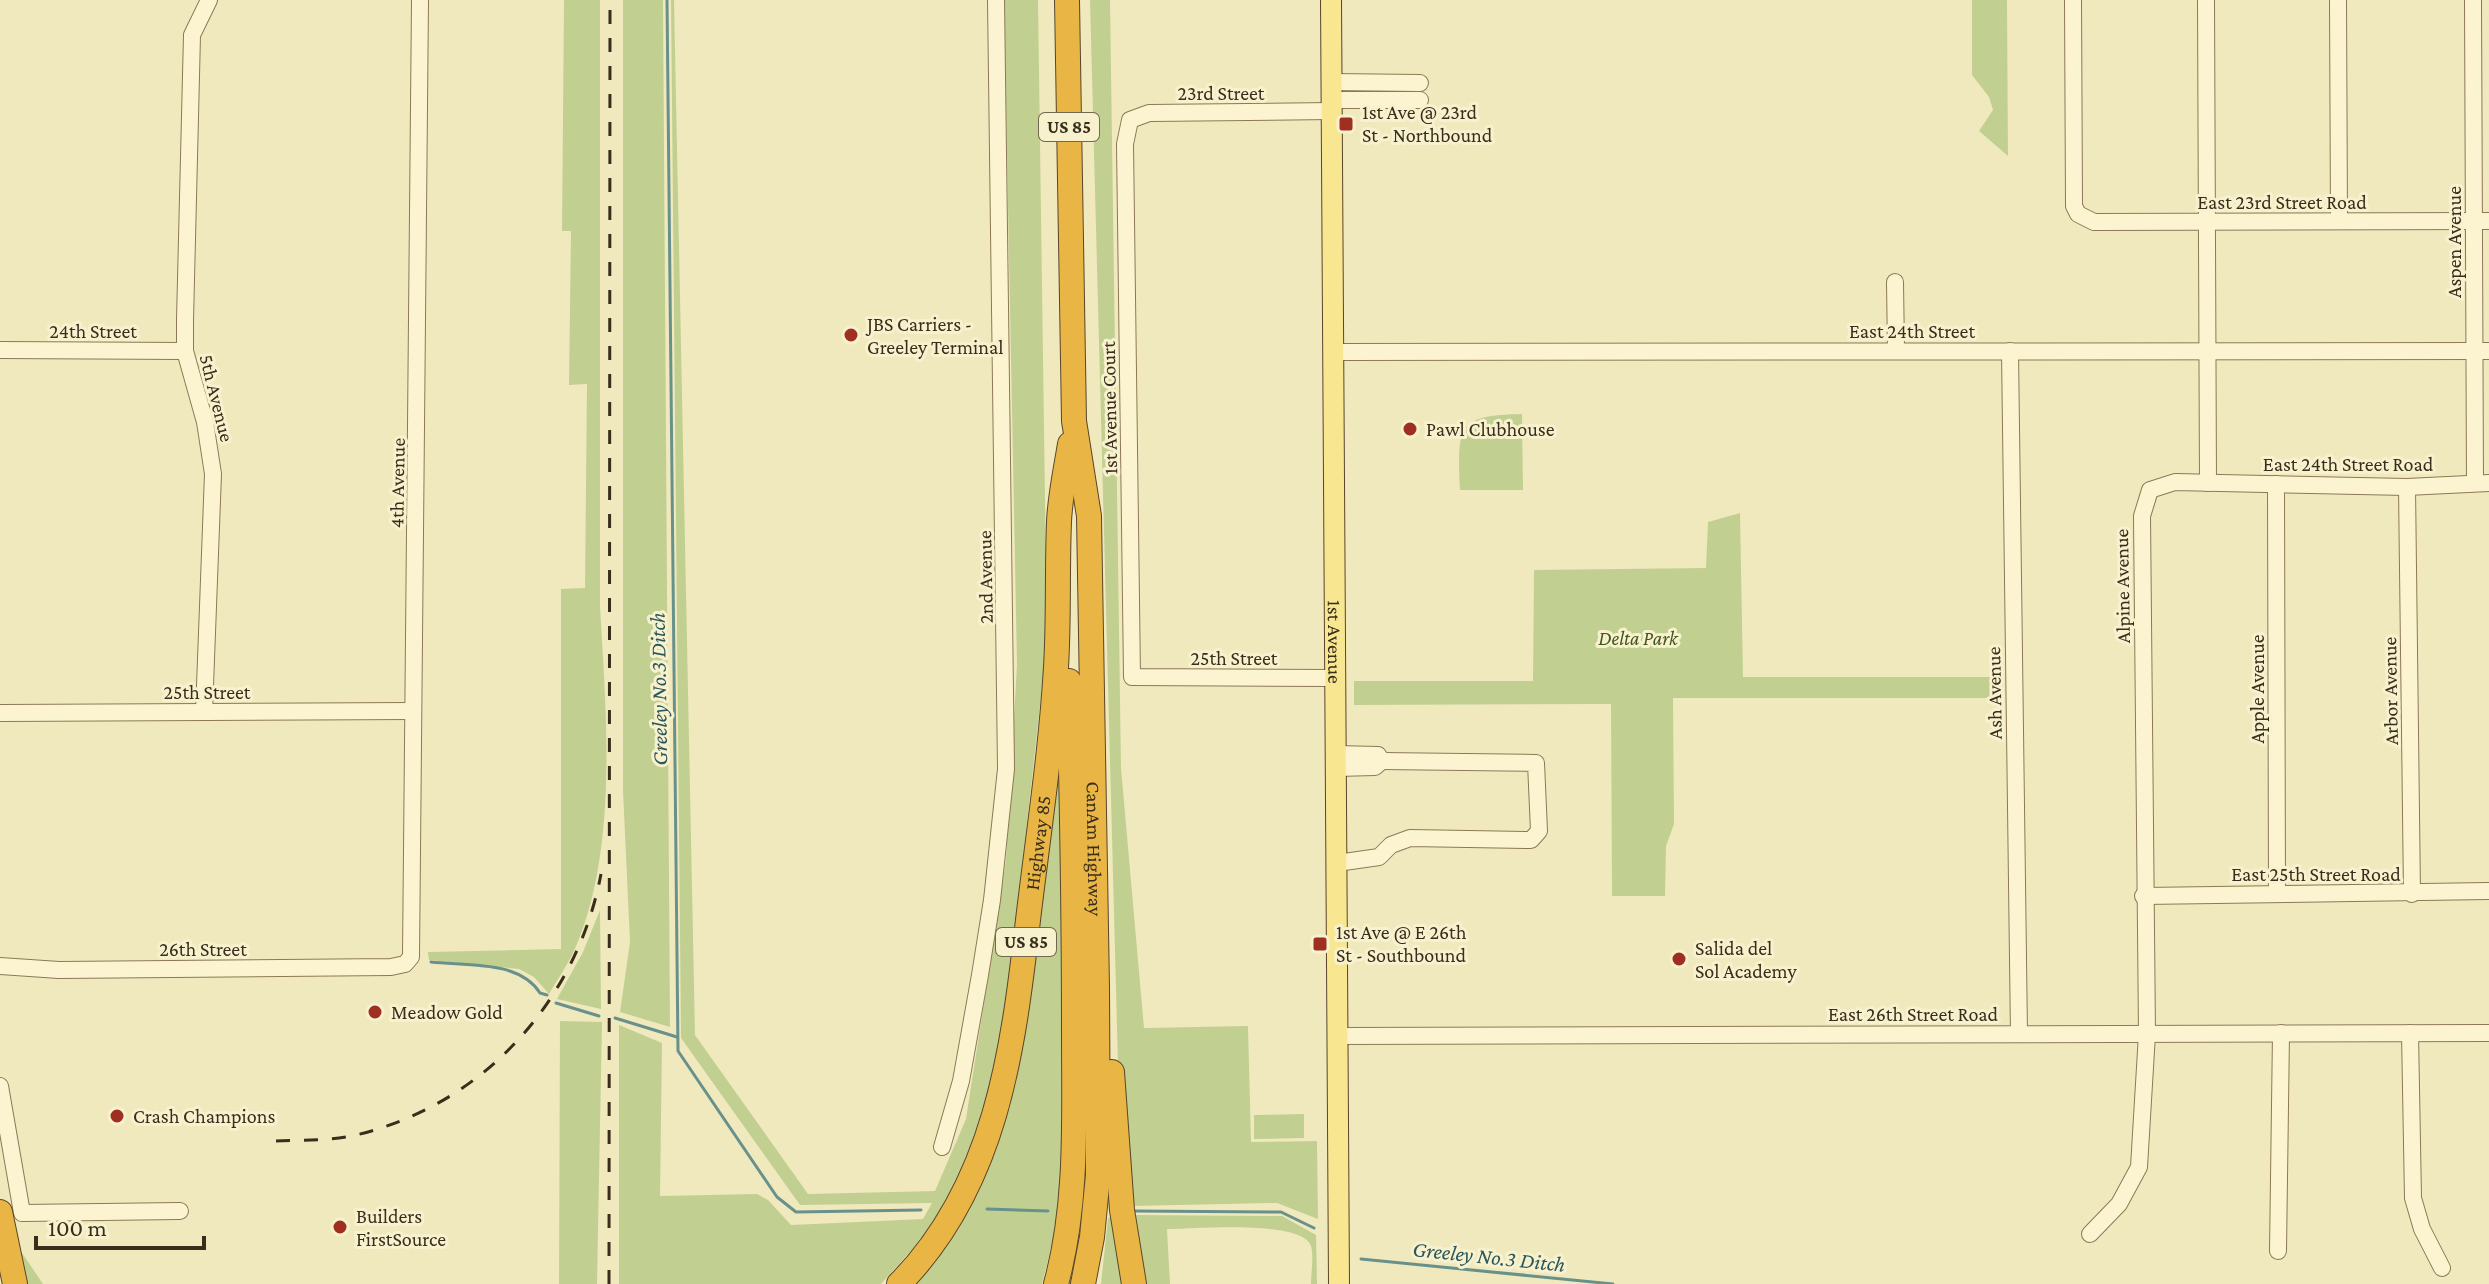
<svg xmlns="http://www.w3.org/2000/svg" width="2489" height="1284" font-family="'Crimson Pro',serif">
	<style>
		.green { fill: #c1d091 }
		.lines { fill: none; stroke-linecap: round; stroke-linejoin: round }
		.stream { stroke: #68918c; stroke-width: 3 }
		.minor-casing { stroke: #8b7955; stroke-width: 18 }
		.major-casing { stroke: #58452a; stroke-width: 22 }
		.highway-casing { stroke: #58452a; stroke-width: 26 }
		.minor { stroke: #fcf4d1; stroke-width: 16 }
		.major { stroke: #f9e691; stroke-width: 20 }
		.highway { stroke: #e9b646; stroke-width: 24 }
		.rail { stroke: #392d1b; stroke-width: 3; stroke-dasharray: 14 14; stroke-linecap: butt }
		.poi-dot { fill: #9f2f20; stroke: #f8f1ce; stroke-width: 3 }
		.labels { text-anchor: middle; stroke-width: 6; stroke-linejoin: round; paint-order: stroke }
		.shield { fill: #f8f1ce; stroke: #726851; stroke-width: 2 }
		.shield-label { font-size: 18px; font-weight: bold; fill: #392d1b }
		.street-label { font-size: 20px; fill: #392d1b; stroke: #f8f1ce }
		.poi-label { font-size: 20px; fill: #392d1b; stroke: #f8f1ce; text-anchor: start }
		.park-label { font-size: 20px; font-style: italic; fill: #425720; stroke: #f8f1ce }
		.water-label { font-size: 22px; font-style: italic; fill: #29575a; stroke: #f8f1ce }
	</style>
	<rect width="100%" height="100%" fill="#f1e9be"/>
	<g class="green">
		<path d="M564 0H600V606C606 714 619 850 574 951 567 966 557 980 549 994L534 977 519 969 429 960 428 952 561 949V589L585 588 587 384 569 385 571 231H562Z"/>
		<polygon points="623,0 663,0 670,1027 620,1012 630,942 623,791"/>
		<polygon points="671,0 674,0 695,1035 808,1194 935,1191 966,1119 1006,860 1017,665 1004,0 1038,0 1047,642 1012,959 999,1056 969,1163 935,1224 881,1284 619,1284 619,1025 662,1043 660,1196 757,1194 768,1200 791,1225 923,1219 932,1203 800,1205 681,1038"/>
		<polygon points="1090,0 1110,0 1121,768 1144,1028 1248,1026 1251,1142 1317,1141 1318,1219 1277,1203 1130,1206 1118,1065"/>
		<polygon points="1972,0 2007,0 2008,156 1979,131 1993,110 1989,97 1972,75"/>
		<path d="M1522 414 1523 490H1460C1458 428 1455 415 1522 414Z"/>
		<polygon points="1740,513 1743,677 1999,677 1999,698 1673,698 1674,824 1666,846 1665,896 1612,896 1611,704 1354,705 1354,681 1533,681 1534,570 1706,568 1708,522"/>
		<polygon points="1059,747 1063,749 1064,1168 1058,1219 1042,1284 912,1284 963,1219 1000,1137 1024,1032"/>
		<polygon points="600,910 601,1009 557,999 583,952"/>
		<polygon points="560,1021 602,1022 597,1284 559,1284"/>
		<polygon points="1304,1114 1304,1138 1254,1139 1254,1115"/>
		<path d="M1133 1215 1282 1216 1316 1235 1317 1284H1311C1311 1273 1314 1257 1311 1246 1302 1219 1192 1229 1167 1229L1170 1284H1144Z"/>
		<polygon points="1114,1216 1126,1284 1101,1284 1108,1218"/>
		<polygon points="18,1247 43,1284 22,1284"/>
	</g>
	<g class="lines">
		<g class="stream">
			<polyline points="667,0 678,1051 777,1197 796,1212 921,1210"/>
			<path d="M431 962C467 966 519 960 540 993L547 995"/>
			<polyline points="556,1003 599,1016"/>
			<polyline points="615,1018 677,1037"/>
			<polyline points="987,1209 1048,1211"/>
			<polyline points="1134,1211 1281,1212 1314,1228"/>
			<polyline points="1361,1259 1613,1284"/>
		</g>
		<defs>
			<g id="minor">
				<polyline points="2073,0 2074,206 2078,214 2094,222 2489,221"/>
				<polyline points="2206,0 2208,483"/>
				<polyline points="2338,0 2339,221"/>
				<polyline points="2473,0 2475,483"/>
				<polyline points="1332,82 1420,83"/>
				<polyline points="1332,100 1420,100"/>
				<polyline points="1332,111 1149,113 1130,120 1125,144 1132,677 1336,678"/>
				<polyline points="1895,282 1896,351"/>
				<polyline points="0,350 185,351"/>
				<polyline points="2010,351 2019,1034"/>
				<polyline points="1336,352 2489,351"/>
				<polyline points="2276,484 2277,894"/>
				<polyline points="2407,487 2412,894"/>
				<polyline points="204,712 213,474 205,422 185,351 185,320 192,35 209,0"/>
				<polyline points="0,713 413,711"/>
				<polyline points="1336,754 1378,755 1382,761 1375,767 1336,768"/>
				<polyline points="1337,863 1379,857 1391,845 1410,838 1531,840 1539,831 1536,763 1382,761"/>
				<polyline points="2143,896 2489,891"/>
				<polyline points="0,966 59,970 391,967 405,964 411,957 420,0"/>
				<polyline points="2410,1033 2413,1198 2422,1229 2442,1268"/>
				<polyline points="1337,1036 2489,1033"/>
				<polyline points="0,1086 22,1213 180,1211"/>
				<polyline points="942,1147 961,1081 980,975 992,900 1006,769 996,0"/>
				<polyline points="2090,1234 2119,1204 2139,1167 2147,1034 2142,516 2150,490 2175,482 2407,487 2489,483"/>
				<polyline points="2278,1251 2281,1033"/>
			</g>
			<g id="major">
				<path id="s1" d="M1331 0 1339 1284"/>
			</g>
			<g id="highway">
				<path id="s2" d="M1067 0 1074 421 1089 516 1097 988 1098 1175 1092 1237 1083 1284"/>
				<polyline points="1112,1072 1122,1210 1134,1284"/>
				<polyline points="0,1212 15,1284"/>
				<path id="s3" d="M899 1284C996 1186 1013 1051 1028 920 1038 836 1051 752 1056 667 1059 619 1057 570 1059 522 1060 496 1066 469 1070 444"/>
				<path d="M1056 1284C1078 1204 1074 1118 1074 1035 1074 917 1072 799 1069 681"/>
			</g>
		</defs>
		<use href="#minor" class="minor-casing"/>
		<use href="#major" class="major-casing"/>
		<use href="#highway" class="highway-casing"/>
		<use href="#minor" class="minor"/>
		<use href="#major" class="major"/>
		<use href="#highway" class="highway"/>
		<g class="rail">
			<path d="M276 1141C303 1140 330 1141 356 1135 483 1105 577 1001 601 874"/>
			<polyline points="609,1284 610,0"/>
		</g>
	</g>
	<g class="poi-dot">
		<rect x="1338" y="116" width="16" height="16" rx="4"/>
		<circle cx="851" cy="335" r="8"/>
		<circle cx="1410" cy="429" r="8"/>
		<rect x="1312" y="936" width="16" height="16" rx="4"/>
		<circle cx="1679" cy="959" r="8"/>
		<circle cx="375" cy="1012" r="8"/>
		<circle cx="117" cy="1116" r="8"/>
		<circle cx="340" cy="1227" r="8"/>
	</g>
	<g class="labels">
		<g class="shield">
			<rect x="1039" y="113" width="60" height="28" rx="6"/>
			<rect x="996" y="928" width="60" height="28" rx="6"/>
		</g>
		<g class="shield-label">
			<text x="1069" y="133">US 85</text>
			<text x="1026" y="948">US 85</text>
		</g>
		<g class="street-label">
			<text x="1221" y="100">23rd Street</text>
			<text x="2282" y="209">East 23rd Street Road</text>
			<text transform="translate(2454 242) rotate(-90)" y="7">Aspen Avenue</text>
			<text x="93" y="338">24th Street</text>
			<text x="1912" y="338">East 24th Street</text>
			<text transform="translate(217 398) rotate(76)" y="7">5th Avenue</text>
			<text transform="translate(1109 408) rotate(-91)" y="7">1st Avenue Court</text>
			<text x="2348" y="471">East 24th Street Road</text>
			<text transform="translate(397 483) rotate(-89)" y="7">4th Avenue</text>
			<text transform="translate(985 577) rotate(-91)" y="7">2nd Avenue</text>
			<text transform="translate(2122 586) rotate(-91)" y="7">Alpine Avenue</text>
			<text dy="7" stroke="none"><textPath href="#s1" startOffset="642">1st Avenue</textPath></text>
			<text x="1234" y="665">25th Street</text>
			<text transform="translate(2257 689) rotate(-90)" y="7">Apple Avenue</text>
			<text transform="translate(2390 691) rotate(-91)" y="7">Arbor Avenue</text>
			<text x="207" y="699">25th Street</text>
			<text transform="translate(1994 693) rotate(-91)" y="7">Ash Avenue</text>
			<text dy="7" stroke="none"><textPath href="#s3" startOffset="472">Highway 85</textPath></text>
			<text dy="7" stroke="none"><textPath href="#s2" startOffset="850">CanAm Highway</textPath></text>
			<text x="2316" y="881">East 25th Street Road</text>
			<text x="203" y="956">26th Street</text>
			<text x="1913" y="1021">East 26th Street Road</text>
		</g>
		<g class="poi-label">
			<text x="1362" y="119">1st Ave @ 23rd<tspan x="1362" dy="23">St - Northbound</tspan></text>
			<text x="867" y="331">JBS Carriers -<tspan x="867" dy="23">Greeley Terminal</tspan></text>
			<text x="1426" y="436">Pawl Clubhouse</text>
			<text x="1336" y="939">1st Ave @ E 26th<tspan x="1336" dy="23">St - Southbound</tspan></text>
			<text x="1695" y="955">Salida del<tspan x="1695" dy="23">Sol Academy</tspan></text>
			<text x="391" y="1019">Meadow Gold</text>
			<text x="133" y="1123">Crash Champions</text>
			<text x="356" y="1223">Builders<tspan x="356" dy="23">FirstSource</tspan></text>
		</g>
		<g class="park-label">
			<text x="1638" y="645">Delta Park</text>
		</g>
		<g class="water-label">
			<text transform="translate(658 689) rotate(-91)" y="8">Greeley No.3 Ditch</text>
			<text transform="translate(1489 1256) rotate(6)" y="8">Greeley No.3 Ditch</text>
		</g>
	</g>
	<path d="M36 1236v12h168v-12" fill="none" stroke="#392d1b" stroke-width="4"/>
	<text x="48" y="1236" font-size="24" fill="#392d1b" stroke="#f8f1ce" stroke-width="6" paint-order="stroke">100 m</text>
</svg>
